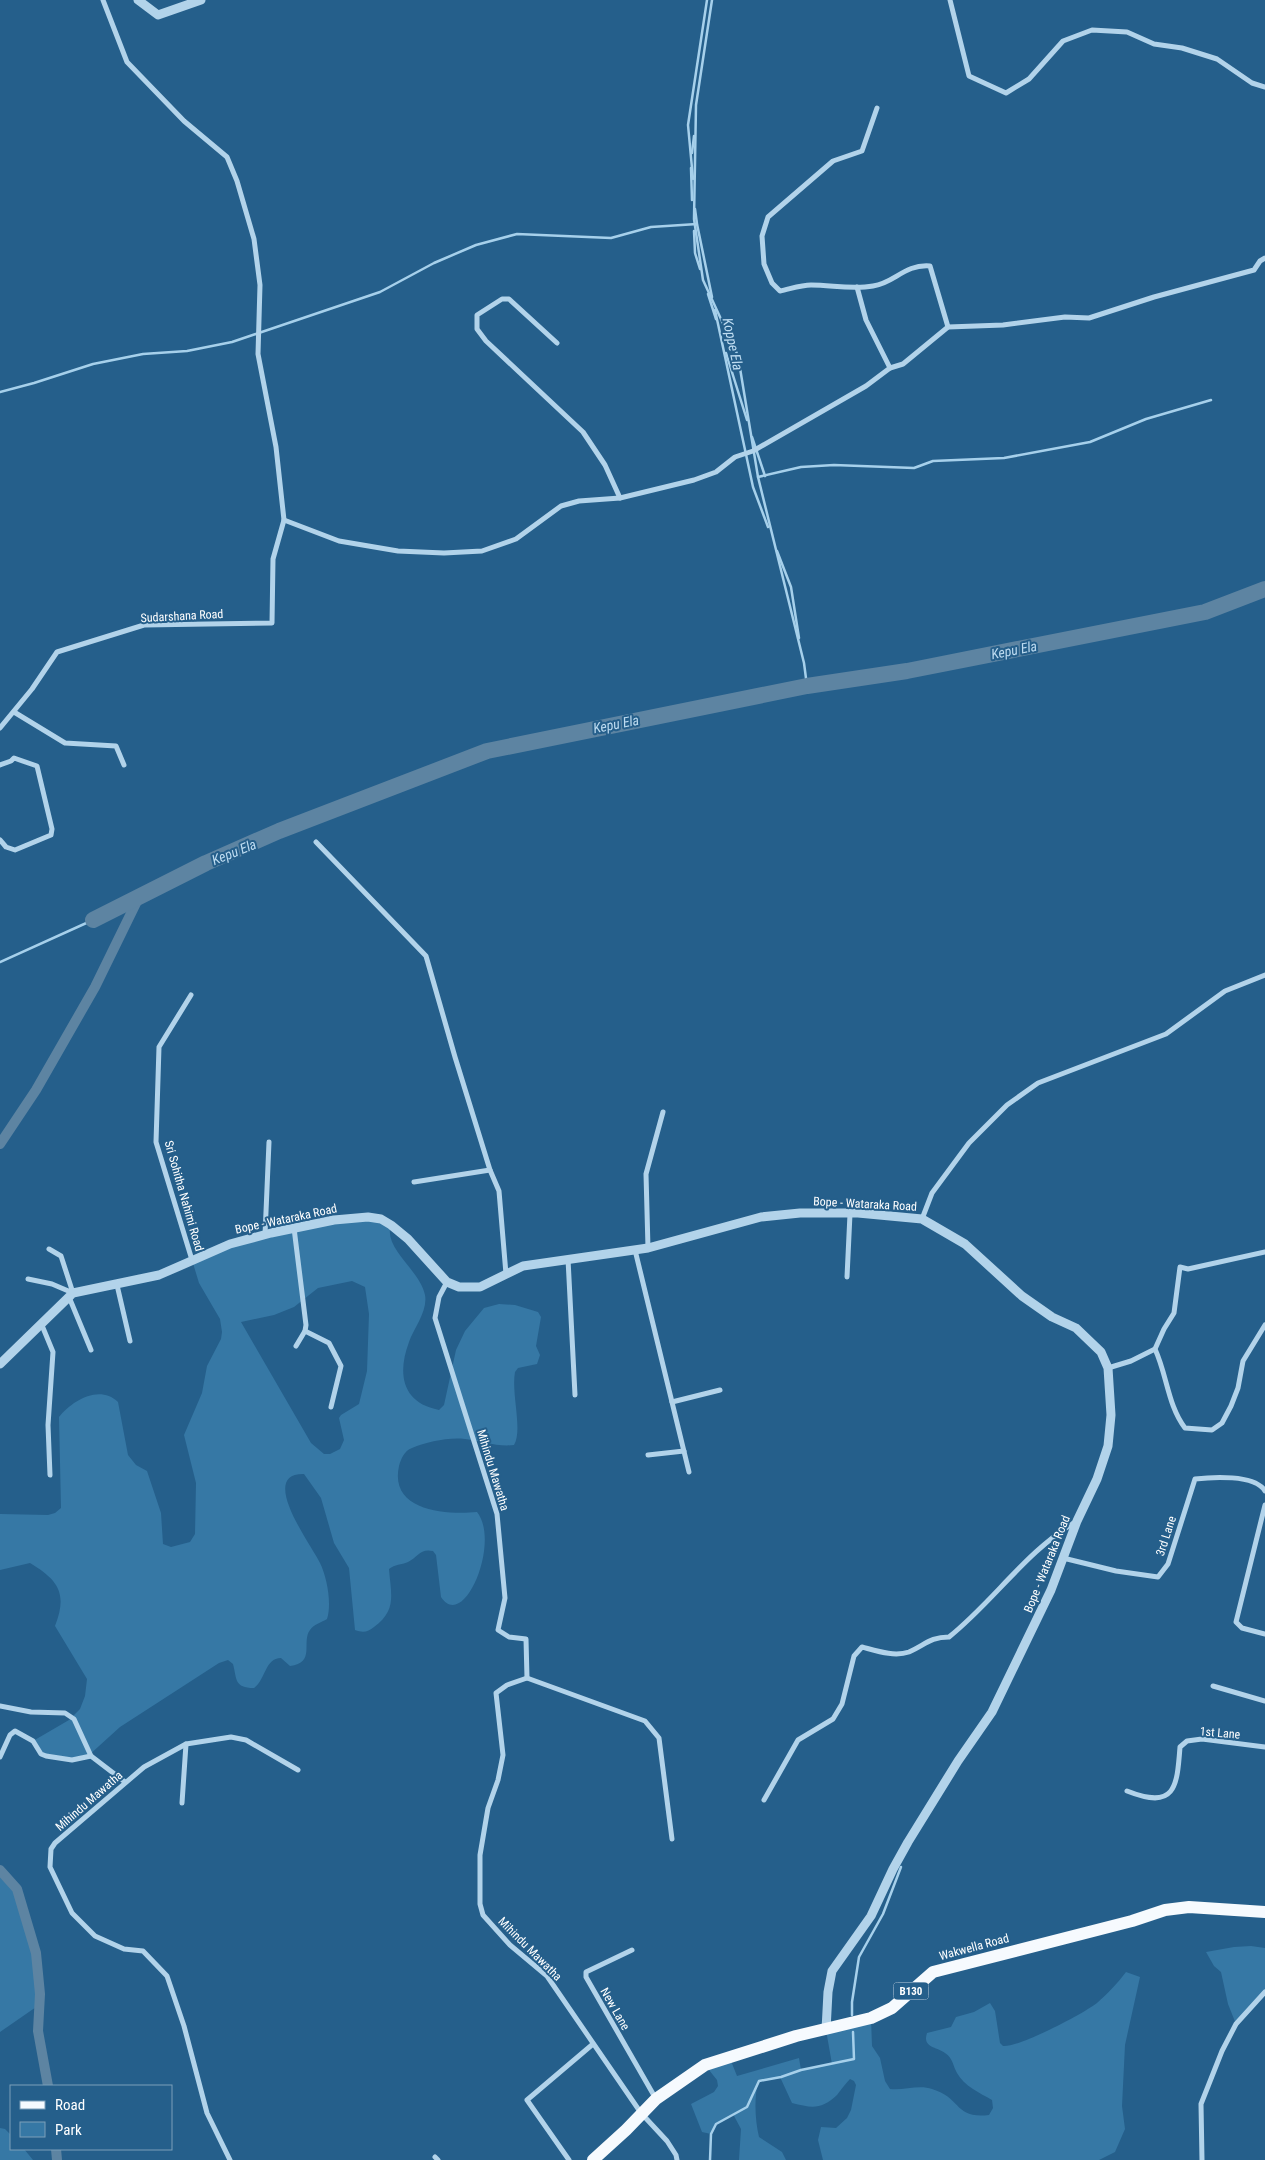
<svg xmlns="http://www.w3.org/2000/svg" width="1265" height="2160" font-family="'Roboto Condensed',sans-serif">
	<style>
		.green { fill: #3678a5; fill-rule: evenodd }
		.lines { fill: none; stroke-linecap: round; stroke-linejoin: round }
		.stream { stroke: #a6d0eb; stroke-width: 2.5 }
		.canal { stroke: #5d84a2; stroke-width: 10 }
		.river { stroke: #5d84a2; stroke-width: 16 }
		.minor { stroke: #b2d3ea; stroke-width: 5 }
		.tertiary { stroke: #b2d3ea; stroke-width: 9 }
		.primary { stroke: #f6fafe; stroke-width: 12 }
		.labels { text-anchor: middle; stroke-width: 4; stroke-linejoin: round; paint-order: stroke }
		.shield { fill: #255f8b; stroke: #becfdc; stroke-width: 1 }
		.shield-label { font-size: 11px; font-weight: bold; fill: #fff }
		.street-label { font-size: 12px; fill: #fff; stroke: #255f8b }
		.water-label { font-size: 14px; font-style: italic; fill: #bedcf1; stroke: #255f8b }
	</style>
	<rect width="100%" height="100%" fill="#255f8b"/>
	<g class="green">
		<path d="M381 1219 390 1229C387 1251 420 1271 425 1295 428 1311 414 1328 409 1342 397 1374 402 1403 439 1410L444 1405 456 1350 465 1331 484 1308 499 1304 515 1305 538 1312 541 1317 536 1346 540 1355 537 1364 518 1368 515 1372C511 1394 523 1430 514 1445 497 1447 482 1441 465 1439 448 1437 427 1442 412 1448 404 1451 401 1459 399 1466 389 1511 446 1515 477 1512 501 1542 464 1632 441 1597L436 1555 433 1551C420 1548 418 1557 408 1562 401 1565 395 1564 389 1569 391 1595 397 1610 374 1627 368 1632 363 1633 355 1630L349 1568 334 1543 321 1498 304 1474C257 1473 312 1546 320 1563 327 1577 332 1604 327 1619 322 1622 313 1625 310 1630 301 1642 316 1663 290 1666L281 1658C265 1658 266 1679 254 1688 234 1688 237 1679 233 1664L228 1660 219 1663 120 1727 88 1756 72 1760 46 1756 33 1741 69 1720 80 1709 85 1696 87 1679 55 1626C68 1593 58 1580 30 1563L0 1570V1514L48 1515 55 1513 61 1508 59 1417C72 1401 99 1384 118 1402L128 1455 136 1465 147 1471 161 1513 163 1544 171 1547 190 1542 195 1534 196 1483 184 1435 202 1393 207 1366 221 1339 222 1332 220 1319 199 1283 192 1260 294 1228ZM352 1281 365 1287 369 1314 367 1371 359 1404 341 1415 339 1418 344 1440 340 1449 330 1454H324L311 1443 241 1322 274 1315 294 1307 318 1288Z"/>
		<polygon points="0,1870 17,1889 36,1953 40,1994 39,2005 0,2032"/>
		<polygon points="1251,1946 1265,1948 1265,1992 1236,2024 1228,2004 1221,1972 1214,1966 1206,1952 1234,1947"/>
		<path d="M1126 1972 1140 1977 1125 2045 1122 2106 1125 2129 1115 2152 1099 2160H823L818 2140 821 2127 836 2128 847 2118 851 2110 856 2085 854 2081 850 2079C845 2084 841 2090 837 2095 821 2110 812 2108 792 2103L780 2077 758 2082C754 2099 755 2120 759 2137L782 2152 786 2160H739L741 2129 733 2114 716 2124 711 2134 702 2132 691 2104 714 2092 718 2086 717 2080 705 2065 729 2056 737 2076 799 2058 801 2070 832 2064 826 2030 871 2018 872 2046 880 2058 885 2081 890 2089C903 2091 919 2084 932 2089 962 2098 954 2119 989 2115L993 2108 992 2100C980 2093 964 2086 957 2073 953 2066 953 2058 945 2053 937 2047 922 2048 927 2033L951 2027 956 2017 974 2012 990 2003 995 2011 1000 2043 1003 2046C1018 2048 1083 2014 1097 2003 1107 1994 1118 1983 1126 1972Z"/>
		<polygon points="0,2128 5,2129 11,2135 11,2149 24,2149 33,2160 0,2160"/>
	</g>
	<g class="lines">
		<g class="stream">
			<polyline points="712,0 696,105 694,219 703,280 738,356 758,477 804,663 807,686"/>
			<polyline points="692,153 694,136"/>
			<polyline points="691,168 692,200"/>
			<polyline points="693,179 688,125 707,0"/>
			<polyline points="695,209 697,224 712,297"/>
			<polyline points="694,231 695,253 700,269"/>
			<polyline points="708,294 716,319"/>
			<polyline points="715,310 753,487 768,527"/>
			<polyline points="726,353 747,420"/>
			<polyline points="0,392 34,383 93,364 143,354 187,351 232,342 380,292 434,263 476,245 517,234 611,238 651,227 697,224"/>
			<polyline points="752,437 765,476"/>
			<polyline points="758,477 801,467 834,465 914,468 933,461 1004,458 1090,442 1146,419 1211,400"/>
			<polyline points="777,551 791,587 799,638"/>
			<polyline points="0,962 93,920"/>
			<polyline points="852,2015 852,2002 859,1957 883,1914 901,1867"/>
			<polyline points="710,2160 711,2134 716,2124 747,2107 759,2081 781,2077 801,2070 854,2059 853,2032"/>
		</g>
		<g class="canal">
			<polyline points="0,1144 36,1090 95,987 139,897"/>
			<polyline points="0,1870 17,1889 36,1953 40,1994 38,2031 48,2086"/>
			<polyline points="56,2149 57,2160"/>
		</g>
		<polyline class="river" points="93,920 206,863 279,831 487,751 807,686 907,671 1205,612 1265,589"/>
		<g class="minor">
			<polyline points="950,0 969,76 1006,93 1029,79 1063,41 1092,30 1127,32 1154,44 1182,48 1217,59 1252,83 1265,87"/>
			<path d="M877 108 862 151 833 161 768 217 762 236 764 264 772 283 780 291C790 289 801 285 811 285 832 285 852 290 873 286 895 283 904 264 930 266L948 327"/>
			<polyline points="857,287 866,320 890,368"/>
			<polyline points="557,343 509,299 502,299 477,315 477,329 486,341 583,432 605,465 620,498"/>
			<polyline points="284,520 339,541 398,551 444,553 482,551 516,539 561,506 579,501 620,498 694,480 716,472 735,457 753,451 866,386 890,368 903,364 948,327 1003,325 1065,317 1089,318 1154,297 1254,270 1260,261 1265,258"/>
			<polyline points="14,712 65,743 116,746 124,765"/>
			<polyline points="0,728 32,689 57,652 144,625 272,623 273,559 284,520 276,447 258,354 260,285 254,239 237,181 227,157 184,121 127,62 103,0"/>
			<polyline points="0,765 11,761 14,758 37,766 52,829 51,835 15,850 6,847 0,840"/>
			<polyline points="316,842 426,956 455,1057 490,1170 499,1191 506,1274"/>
			<polyline points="191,995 159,1047 156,1142 192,1260"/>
			<polyline points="414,1182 490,1170"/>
			<polyline points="922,1219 932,1193 969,1143 1007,1105 1038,1083 1166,1034 1225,991 1265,975"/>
			<polyline points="294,1228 306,1325 305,1331 296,1346"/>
			<polyline points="265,1235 269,1142"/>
			<polyline points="648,1248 646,1174 663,1112"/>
			<polyline points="635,1250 689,1472"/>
			<polyline points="568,1259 575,1395"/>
			<polyline points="847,1277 850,1214"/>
			<polyline points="28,1279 52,1284 73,1293 61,1256 49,1249"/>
			<polyline points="447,1282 439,1297 435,1318 497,1514 505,1598 498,1630 509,1637 526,1639 527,1678"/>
			<polyline points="117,1285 130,1341"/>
			<polyline points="69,1297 91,1350"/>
			<polyline points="41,1323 53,1352 48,1425 50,1475"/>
			<polyline points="305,1331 329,1343 341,1366 331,1407"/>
			<polyline points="1155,1349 1164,1329 1174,1313 1180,1267 1188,1269 1265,1252"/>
			<path d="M1108 1368 1131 1361 1155 1349C1167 1375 1168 1406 1185 1428L1212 1430 1222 1423 1231 1406 1238 1388 1243 1361 1265 1325"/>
			<polyline points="672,1402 720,1390"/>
			<polyline points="648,1455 684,1451"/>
			<polyline points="1265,1505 1236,1622 1242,1628 1265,1634"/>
			<path d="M1063 1558 1116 1571 1158 1577 1168 1564 1195 1479C1211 1477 1255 1474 1265 1491"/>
			<polyline points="1213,1686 1265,1701"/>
			<polyline points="0,1706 31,1712 65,1713 74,1719 91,1756"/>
			<polyline points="0,1757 10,1735 15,1731 33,1741 41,1754 46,1756 72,1760 91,1756 125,1782"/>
			<path d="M1127 1791C1175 1810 1177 1788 1180 1747L1187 1741 1202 1739 1265 1747"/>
			<path d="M764 1800 798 1740 833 1719 842 1704 854 1656 862 1647C877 1651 894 1657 909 1652 925 1645 930 1637 949 1637 994 1601 1026 1551 1077 1521"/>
			<polyline points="182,1803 186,1744"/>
			<polyline points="672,1839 659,1738 645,1721 527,1678 507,1685 496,1693 503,1755 498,1780 488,1808 480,1855 480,1904 483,1915 510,1945 547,1976 641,2113 667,2141 676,2155 677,2160"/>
			<polyline points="632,1950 586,1972 586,1977 656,2099"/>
			<polyline points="435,2157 438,2160"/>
			<polyline points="230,2160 207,2113 184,2026 167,1976 143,1951 124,1949 95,1936 72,1913 50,1867 51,1849 55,1843 144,1767 186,1744 231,1737 246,1740 298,1770"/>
			<polyline points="569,2160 527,2100 593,2044"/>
			<polyline points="1202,2160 1201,2104 1222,2051 1236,2024 1265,1992"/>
		</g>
		<g class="tertiary">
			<polyline points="138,0 158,15 201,0"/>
			<polyline points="0,1364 73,1293 159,1275 230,1244 271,1233 334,1220 368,1217 381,1219 391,1225 408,1239 447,1282 459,1287 480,1287 523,1266 648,1248 761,1217 800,1213 858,1213 922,1219 965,1244 1022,1296 1052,1317 1076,1328 1101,1352 1108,1368 1111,1415 1108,1446 1097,1479 1077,1521 1051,1590 992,1712 958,1761 908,1842 893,1869 871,1916 832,1971 828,1992 826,2030"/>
		</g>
		<polyline class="primary" points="593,2160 626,2130 656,2099 705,2065 796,2036 871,2018 892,2008 933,1972 1132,1921 1165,1910 1189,1907 1265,1912"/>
	</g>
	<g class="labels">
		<rect class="shield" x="893.5" y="1982.5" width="35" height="17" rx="4"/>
		<g class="shield-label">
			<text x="911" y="1995">B130</text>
		</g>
		<g class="street-label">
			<text transform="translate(182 616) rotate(-3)" y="4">Sudarshana Road</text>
			<text transform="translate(184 1196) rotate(74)" y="4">Sri Sohitha Nahimi Road</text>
			<text transform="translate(865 1204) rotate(3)" y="4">Bope - Wataraka Road</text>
			<text transform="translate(286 1219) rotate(-12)" y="4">Bope - Wataraka Road</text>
			<text transform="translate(493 1470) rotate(73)" y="4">Mihindu Mawatha</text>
			<text transform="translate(1166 1536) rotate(-72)" y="4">3rd Lane</text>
			<text transform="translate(1047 1564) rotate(-68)" y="4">Bope - Wataraka Road</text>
			<text transform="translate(1220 1733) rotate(5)" y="4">1st Lane</text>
			<text transform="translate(89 1801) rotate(-41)" y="4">Mihindu Mawatha</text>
			<text transform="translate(974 1947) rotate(-15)" y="4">Wakwella Road</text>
			<text transform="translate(530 1949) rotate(45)" y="4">Mihindu Mawatha</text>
			<text transform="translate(615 2009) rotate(60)" y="4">New Lane</text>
		</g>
		<g class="water-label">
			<text transform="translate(733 344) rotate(78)" y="5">Koppe Ela</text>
			<text transform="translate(1014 650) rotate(-11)" y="5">Kepu Ela</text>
			<text transform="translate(616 724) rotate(-11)" y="5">Kepu Ela</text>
			<text transform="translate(234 852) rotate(-22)" y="5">Kepu Ela</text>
		</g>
	</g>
	<rect x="10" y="2085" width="162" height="65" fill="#255f8b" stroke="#7c9fb9"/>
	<rect x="20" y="2101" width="25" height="8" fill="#f6fafe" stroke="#7c9fb9"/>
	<text x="55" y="2110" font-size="15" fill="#ffffff">Road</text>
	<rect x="20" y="2122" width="25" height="15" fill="#3678a5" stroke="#7c9fb9"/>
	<text x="55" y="2135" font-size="15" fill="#ffffff">Park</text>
</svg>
